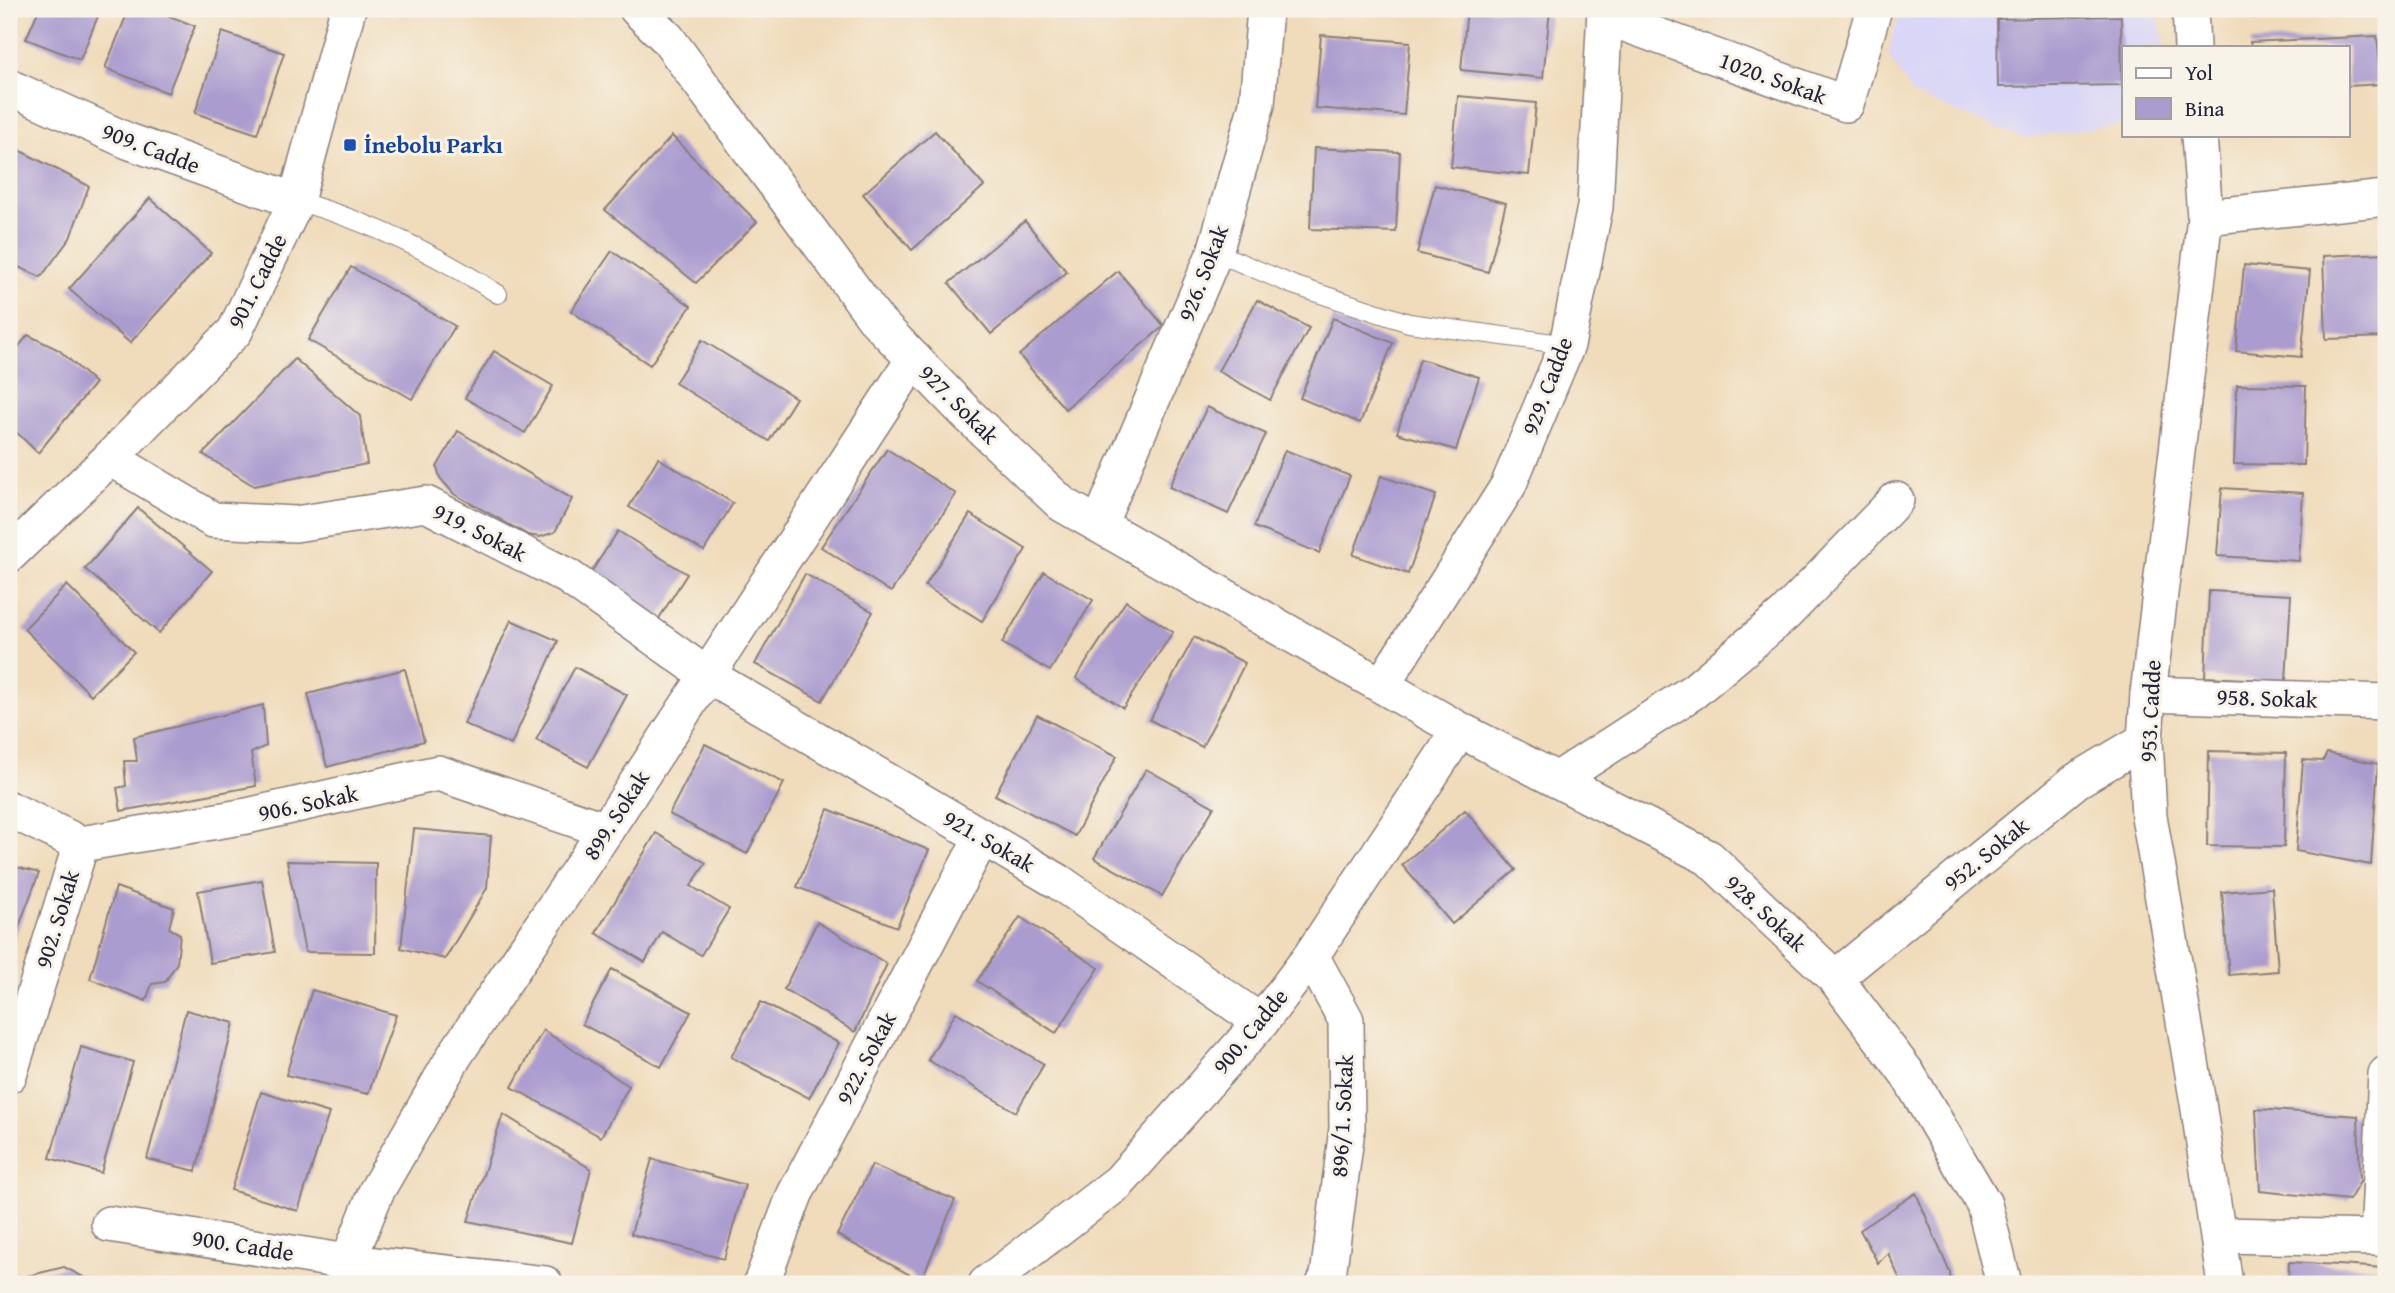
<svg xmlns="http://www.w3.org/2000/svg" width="2395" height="1293" font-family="'Gentium Book Plus',serif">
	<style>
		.built { fill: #d9d6f7 }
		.building { fill: #aa9ccf }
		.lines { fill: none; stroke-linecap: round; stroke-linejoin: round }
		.lane-casing { stroke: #897e7a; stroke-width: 20 }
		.street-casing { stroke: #897e7a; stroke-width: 38 }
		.lane { stroke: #fff; stroke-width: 18 }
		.street { stroke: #fff; stroke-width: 35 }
		.transit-dot { fill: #1a4fb4; stroke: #f7f3e8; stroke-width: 2.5 }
		.labels { text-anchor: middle; stroke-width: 6; stroke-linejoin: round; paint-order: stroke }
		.street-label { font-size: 23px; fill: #22223b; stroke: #f7f3e8 }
		.transit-label { font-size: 23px; font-weight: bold; fill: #164399; stroke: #f7f3e8; text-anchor: start }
	</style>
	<rect width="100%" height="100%" fill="#f7f3e8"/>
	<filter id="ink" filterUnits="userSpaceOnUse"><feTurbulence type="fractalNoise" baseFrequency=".0143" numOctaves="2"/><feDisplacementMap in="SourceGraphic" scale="14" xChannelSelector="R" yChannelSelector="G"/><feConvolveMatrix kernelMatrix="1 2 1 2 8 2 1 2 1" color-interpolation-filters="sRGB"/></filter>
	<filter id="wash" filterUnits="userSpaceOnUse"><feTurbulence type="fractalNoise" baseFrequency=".00686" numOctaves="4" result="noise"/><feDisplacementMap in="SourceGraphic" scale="28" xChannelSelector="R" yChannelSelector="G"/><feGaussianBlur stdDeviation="1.57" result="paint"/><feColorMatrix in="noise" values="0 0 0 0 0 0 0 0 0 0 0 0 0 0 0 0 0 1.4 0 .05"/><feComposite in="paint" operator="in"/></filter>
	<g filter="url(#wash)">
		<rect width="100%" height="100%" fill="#f0dbba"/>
		<polygon class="built" points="1901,9 2156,9 2165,47 2124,47 2124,124 2023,138 1913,95 1888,54"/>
		<g id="blocks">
			<g class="building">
				<polygon points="39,9 101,9 80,60 26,39"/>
				<polygon points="129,9 152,9 195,26 168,93 105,68"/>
				<polygon points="1467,9 1550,10 1543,78 1461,70"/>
				<polygon points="2252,9 2343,9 2343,11 2253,18"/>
				<polygon points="2121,16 2122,85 1998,87 1997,19"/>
				<polygon points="222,32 284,53 257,134 195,113"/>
				<polygon points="1321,35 1410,42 1404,115 1315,108"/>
				<polygon points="2377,36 2382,84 2348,86 2348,47 2251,47 2250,42"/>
				<polygon points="1458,96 1536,103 1529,175 1451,167"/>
				<polygon points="935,131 984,186 912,250 863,194"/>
				<polygon points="672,136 757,222 696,283 605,210"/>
				<polygon points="1314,148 1400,152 1396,232 1310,229"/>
				<polygon points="19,150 89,186 70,238 41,277 9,263 9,177"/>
				<polygon points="1435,185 1506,203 1488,272 1417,253"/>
				<polygon points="150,198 211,253 130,343 69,289"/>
				<polygon points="1025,221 1067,272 991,334 949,283"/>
				<polygon points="612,251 691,306 650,365 571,311"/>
				<polygon points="2386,253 2386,337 2326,339 2323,256"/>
				<polygon points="2244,265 2310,271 2301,357 2236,351"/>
				<polygon points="351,267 455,326 412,399 308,340"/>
				<polygon points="1118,271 1164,326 1065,409 1019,355"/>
				<polygon points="1257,300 1309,328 1270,400 1218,371"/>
				<polygon points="1333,318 1393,343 1360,423 1300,398"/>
				<polygon points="28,335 59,350 95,383 38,453 9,425 9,358"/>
				<polygon points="702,340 796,398 769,441 675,383"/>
				<polygon points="494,351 553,386 525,433 465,398"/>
				<polygon points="295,359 360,416 367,464 254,486 203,454"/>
				<polygon points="1420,359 1479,377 1456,450 1397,433"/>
				<polygon points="2237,385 2306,386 2304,465 2234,464"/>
				<polygon points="1207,407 1266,434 1228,514 1169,487"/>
				<polygon points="458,431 572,499 555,532 540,537 528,535 454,494 440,478 437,467"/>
				<polygon points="887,449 956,494 891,592 821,547"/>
				<polygon points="1285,450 1350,476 1319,553 1254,527"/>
				<polygon points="658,458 733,503 704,551 629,507"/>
				<polygon points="1381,476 1436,495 1408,574 1353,555"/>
				<polygon points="2222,488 2303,493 2299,561 2217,556"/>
				<polygon points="138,508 212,571 159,633 85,569"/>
				<polygon points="970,514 1026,549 982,621 925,586"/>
				<polygon points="618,531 687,574 658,620 588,577"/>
				<polygon points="1044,572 1093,600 1050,671 1002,643"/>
				<polygon points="805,574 873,612 822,701 755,664"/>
				<polygon points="67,585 134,652 91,695 24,629"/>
				<polygon points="2209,591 2291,595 2286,681 2205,677"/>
				<polygon points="1126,601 1173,632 1123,708 1076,678"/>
				<polygon points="511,620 558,641 511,745 464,724"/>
				<polygon points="1194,637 1245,663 1202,747 1150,720"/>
				<polygon points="575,667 627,695 588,767 536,740"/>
				<polygon points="405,669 424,741 327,767 308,694"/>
				<polygon points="263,705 266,746 251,753 256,786 121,811 117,788 126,786 124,761 137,761 134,737"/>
				<polygon points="1037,715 1117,756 1075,836 995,795"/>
				<polygon points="705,744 784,783 747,854 669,814"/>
				<polygon points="2209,751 2286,753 2284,847 2207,846"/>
				<polygon points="2327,753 2378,764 2371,865 2296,851 2303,760 2323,761"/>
				<polygon points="1146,769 1214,807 1162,896 1094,858"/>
				<polygon points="828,809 929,850 897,927 797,887"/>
				<polygon points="1465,810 1516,870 1452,924 1402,865"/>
				<polygon points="414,829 491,836 487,888 445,959 401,948"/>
				<polygon points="656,833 706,863 691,886 729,909 701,955 662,932 645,962 596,933"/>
				<polygon points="287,861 376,863 375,953 305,952"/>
				<polygon points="9,865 39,873 9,953"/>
				<polygon points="262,880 275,952 210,963 198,891"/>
				<polygon points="116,887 174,908 169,928 180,934 177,963 165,982 152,984 146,1001 90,979"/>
				<polygon points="2272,888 2278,971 2229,975 2222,892"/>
				<polygon points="1020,917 1099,968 1056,1033 977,981"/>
				<polygon points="817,922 887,964 855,1032 784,989"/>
				<polygon points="612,969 691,1012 661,1067 582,1024"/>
				<polygon points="312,990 396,1015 368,1094 286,1075"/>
				<polygon points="761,1002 839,1043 809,1098 731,1057"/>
				<polygon points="186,1010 234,1023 196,1171 147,1159"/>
				<polygon points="956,1012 1044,1064 1016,1112 928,1060"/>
				<polygon points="543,1030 629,1086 601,1137 512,1087"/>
				<polygon points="81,1047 133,1062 101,1173 50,1158"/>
				<polygon points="261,1092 329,1113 298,1211 231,1190"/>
				<polygon points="2256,1109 2358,1116 2360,1182 2349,1200 2260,1191"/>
				<polygon points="503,1114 591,1169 572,1243 468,1221"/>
				<polygon points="652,1159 745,1185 724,1259 631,1234"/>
				<polygon points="872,1165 955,1200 921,1281 837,1235"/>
				<polygon points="1916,1193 1950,1273 1951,1284 1902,1284 1888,1253 1878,1263 1860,1230"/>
				<polygon points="2289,1262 2386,1268 2386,1284 2288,1284"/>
				<polygon points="64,1267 85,1278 113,1281 113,1284 24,1284 23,1277"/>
			</g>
		</g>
	</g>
	<g filter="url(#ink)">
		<use href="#blocks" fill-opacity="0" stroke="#897e7a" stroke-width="2"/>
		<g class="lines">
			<defs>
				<g id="lane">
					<path d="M296 201C369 221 435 253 498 294"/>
					<polyline points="1215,252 1293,285 1409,323 1567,345"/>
				</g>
				<g id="street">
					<polyline points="637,9 667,38 877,321 966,413 1062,504 1460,730 1709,858 1756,903 1835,978 1907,1073 1984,1204 2004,1284"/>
					<polyline points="2190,9 2192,47"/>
					<polyline points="1606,17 1846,104 1874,9"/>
					<polyline points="9,87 128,141 296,201"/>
					<polyline points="2199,135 2205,217 2148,694 2145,740 2149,816 2198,1103 2225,1284"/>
					<polyline points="2205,217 2386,198"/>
					<polyline points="110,458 213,520 295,524 426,504 567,576 707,675 1059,882 1261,1022"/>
					<polyline points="1099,525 1215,252 1257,104 1265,9"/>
					<polyline points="9,555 110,458 235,331 296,201 348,9"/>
					<polyline points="1382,685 1508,486 1567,345 1595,207 1605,9"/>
					<polyline points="2148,694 2386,702"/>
					<polyline points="1557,780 1694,691 1785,614 1896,500"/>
					<polyline points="9,809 81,844 247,816 438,773 606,830"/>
					<polyline points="1311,956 1346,1020 1347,1129 1328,1276 1324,1284"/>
					<polyline points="1835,978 2076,781 2145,740"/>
					<polyline points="2386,1074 2378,1238 2386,1238"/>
					<polyline points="9,1075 81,844"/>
					<polyline points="109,1224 348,1262 545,1284"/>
					<polyline points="2219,1235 2378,1238"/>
					<polyline points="344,1284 348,1262 376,1192 455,1055 606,830 914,359"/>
					<polyline points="761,1284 795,1194 982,837"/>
					<polyline points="986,1284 1119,1182 1261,1022 1311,956 1460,730"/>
				</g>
			</defs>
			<use href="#lane" class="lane-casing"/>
			<use href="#street" class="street-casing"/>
			<use href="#lane" class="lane"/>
			<use href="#street" class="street"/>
		</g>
	</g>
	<rect class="transit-dot" x="343" y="138" width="14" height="14" rx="3.5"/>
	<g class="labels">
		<g class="street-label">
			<text transform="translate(1773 78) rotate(20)" y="8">1020. Sokak</text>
			<text transform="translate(151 148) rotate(21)" y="8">909. Cadde</text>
			<text transform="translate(1203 273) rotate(-69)" y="8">926. Sokak</text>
			<text transform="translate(257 281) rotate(-63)" y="8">901. Cadde</text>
			<text transform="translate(1547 386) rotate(-69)" y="8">929. Cadde</text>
			<text transform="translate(959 404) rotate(45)" y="8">927. Sokak</text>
			<text transform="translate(480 532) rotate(27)" y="8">919. Sokak</text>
			<text transform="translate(2267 698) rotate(2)" y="8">958. Sokak</text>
			<text transform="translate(2150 711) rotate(-87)" y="8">953. Cadde</text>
			<text transform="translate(308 803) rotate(-12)" y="8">906. Sokak</text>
			<text transform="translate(616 815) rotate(-57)" y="8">899. Sokak</text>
			<text transform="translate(989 841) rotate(30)" y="8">921. Sokak</text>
			<text transform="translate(1986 854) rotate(-39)" y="8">952. Sokak</text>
			<text transform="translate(1766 913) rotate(43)" y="8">928. Sokak</text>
			<text transform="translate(57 919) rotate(-73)" y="8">902. Sokak</text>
			<text transform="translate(1250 1031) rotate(-50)" y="8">900. Cadde</text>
			<text transform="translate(866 1058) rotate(-62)" y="8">922. Sokak</text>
			<text transform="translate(1342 1116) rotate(-87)" y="8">896/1. Sokak</text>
			<text transform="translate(243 1245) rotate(9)" y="8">900. Cadde</text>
		</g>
		<g class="transit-label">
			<text x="364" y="153">İnebolu Parkı</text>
		</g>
	</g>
	<rect width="2395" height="1293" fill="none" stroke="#f7f3e8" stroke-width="35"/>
	<rect x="2122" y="46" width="228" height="91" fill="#f7f3e8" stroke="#a29fa3" stroke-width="2"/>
	<rect x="2136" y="68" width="35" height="10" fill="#ffffff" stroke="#a29fa3" stroke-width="2"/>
	<text x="2185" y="80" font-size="21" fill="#22223b">Yol</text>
	<rect x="2136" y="98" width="35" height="21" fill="#aa9ccf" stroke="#a29fa3" stroke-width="2"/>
	<text x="2185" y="116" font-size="21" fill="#22223b">Bina</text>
</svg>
